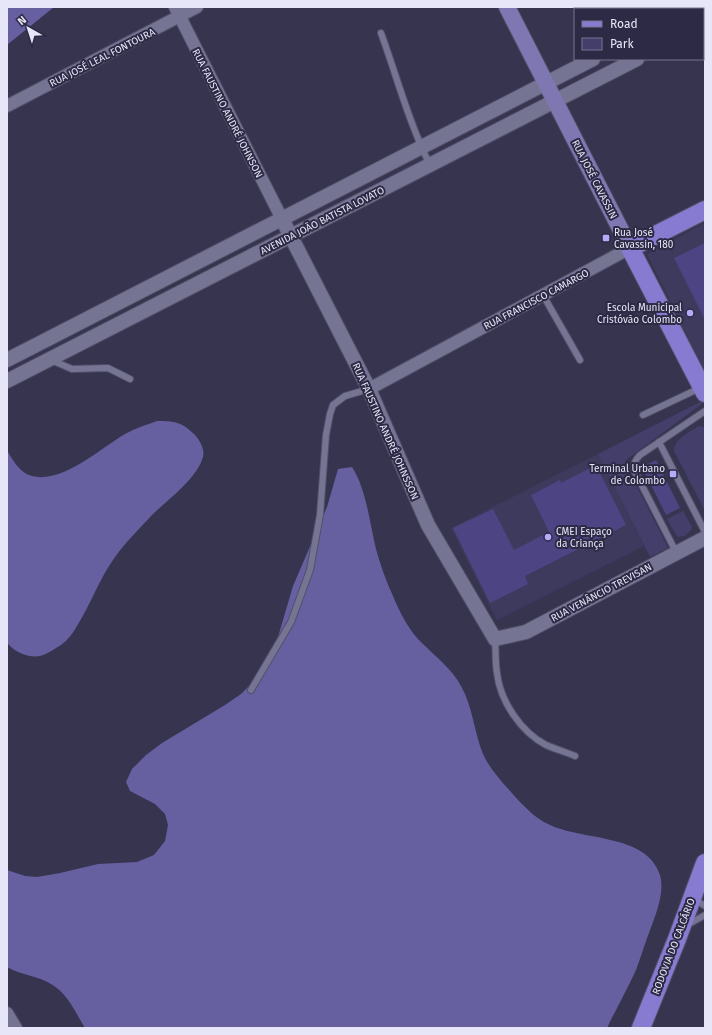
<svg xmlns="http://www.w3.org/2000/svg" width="712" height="1035" font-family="'Fira Sans',sans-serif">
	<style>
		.built { fill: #3e3a5d }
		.green { fill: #433e6a }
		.forest { fill: #665fa0 }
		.building { fill: #4d4483 }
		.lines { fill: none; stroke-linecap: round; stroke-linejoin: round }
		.service-casing { stroke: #525068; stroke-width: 8 }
		.minor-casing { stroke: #525068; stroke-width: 14 }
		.tertiary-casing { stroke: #525068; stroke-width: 16 }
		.secondary-casing { stroke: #525068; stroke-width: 18 }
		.primary-casing { stroke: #525068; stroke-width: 20 }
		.service { stroke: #767493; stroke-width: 6 }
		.minor { stroke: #767493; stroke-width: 12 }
		.tertiary { stroke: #767493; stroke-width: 14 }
		.secondary { stroke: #7e77b2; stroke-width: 16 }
		.primary { stroke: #867ad1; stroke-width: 18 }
		.poi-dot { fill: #b3adf9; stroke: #2c2a45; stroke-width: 1.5 }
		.labels { text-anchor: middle; stroke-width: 4; stroke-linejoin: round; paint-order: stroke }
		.street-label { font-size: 10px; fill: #e7e6f8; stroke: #2c2a45 }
		.poi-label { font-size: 10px; fill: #e7e6f8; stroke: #2c2a45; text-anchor: start }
	</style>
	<rect width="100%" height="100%" fill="#36344f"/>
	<g class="built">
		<polygon points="705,223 705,372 647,254"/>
		<polygon points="598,454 644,546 497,620 451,528"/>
	</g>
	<g class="green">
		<polygon points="702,401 703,403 626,460 625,463 668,548 650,557 598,454"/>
		<path d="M699 426 705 427V511L674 451C675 438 688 433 699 426Z"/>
		<polygon points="683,511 692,527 691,530 685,536 678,537 676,535 667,519"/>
	</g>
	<g class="forest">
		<polygon points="7,7 54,7 7,45"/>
		<path d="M157 421C175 421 182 422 195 435 200 441 205 449 203 457 197 479 167 500 151 516 139 529 125 543 115 557 99 579 91 604 77 626 73 633 68 640 61 645 56 648 46 655 40 656 28 658 15 652 7 643V450C13 461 20 473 32 476 62 484 101 448 125 434 136 428 146 425 157 421Z"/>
		<path d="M352 467C366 488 370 524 376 549 380 564 386 581 393 596 400 613 409 631 423 644 436 657 452 669 461 686 473 707 474 732 483 754 491 772 507 787 520 802 528 810 537 819 548 824 581 841 647 833 660 875 665 892 656 914 650 930 645 943 641 957 636 970 627 990 616 1009 607 1028H85C75 1012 68 994 51 984 38 976 21 975 7 967V870L25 876 37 877 60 873 98 864 137 862 154 855 165 841 168 825 165 814 155 804 130 791 126 782 132 769 146 755 162 743 225 705 241 694 264 671 273 654 293 586 327 507 338 469Z"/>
	</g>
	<g class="building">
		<polygon points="705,243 705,320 674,258"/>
		<polygon points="656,460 680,508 666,515 642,467"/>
		<polygon points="596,465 626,525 525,576 528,584 490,603 453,528 493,509 514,550 549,532 531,495 560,480 561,483"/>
	</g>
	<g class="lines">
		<defs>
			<g id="service">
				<path d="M381 33C397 77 409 123 430 165"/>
				<polyline points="543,295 580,360"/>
				<polyline points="51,360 72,369 108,368 130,379"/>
				<polyline points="643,415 700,388"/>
				<polyline points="659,442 705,532"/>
				<path d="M676 552 634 470C634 463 635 460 640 455L705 411"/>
				<path d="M495 639C496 650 495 662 497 673 500 701 521 732 546 745 555 749 566 752 575 756"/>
				<polyline points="251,690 291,622 310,570 320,515 326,435 330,414 333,405 345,396 369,389"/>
				<polyline points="694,899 705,906"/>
				<polyline points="687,925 705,915"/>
			</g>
			<g id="minor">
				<polyline points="175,7 282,219"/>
				<polyline points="7,106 197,7"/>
				<polyline points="369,389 630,248"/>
				<polyline points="7,1013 16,1028"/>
			</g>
			<g id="tertiary">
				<polyline points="691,9 695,7"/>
				<polyline points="703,25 705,24"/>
				<polyline points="282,219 369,389 428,525 495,639 526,632 705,538"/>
				<polyline points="7,360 593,59"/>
				<polyline points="7,381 637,59"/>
			</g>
			<polyline id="secondary" points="507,7 630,248"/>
			<g id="primary">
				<polyline points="705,210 630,248 705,393"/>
				<polyline points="641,1028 677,939 705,863"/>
			</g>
		</defs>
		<use href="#service" class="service-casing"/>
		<use href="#minor" class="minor-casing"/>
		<use href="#tertiary" class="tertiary-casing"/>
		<use href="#secondary" class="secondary-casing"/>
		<use href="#primary" class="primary-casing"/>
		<use href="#service" class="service"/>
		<use href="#minor" class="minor"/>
		<use href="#tertiary" class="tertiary"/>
		<use href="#secondary" class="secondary"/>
		<use href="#primary" class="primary"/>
	</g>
	<g class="poi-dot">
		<rect x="602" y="234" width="8" height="8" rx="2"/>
		<circle cx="690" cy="313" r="4"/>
		<rect x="669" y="470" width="8" height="8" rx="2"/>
		<circle cx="548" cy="537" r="4"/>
	</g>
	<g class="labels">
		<g class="street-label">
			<text transform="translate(102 57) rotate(-27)" y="4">RUA JOSÉ LEAL FONTOURA</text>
			<text transform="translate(228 113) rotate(63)" y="4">RUA FAUSTINO ANDRÉ JOHNSON</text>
			<text transform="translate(595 179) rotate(63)" y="4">RUA JOSÉ CAVASSIN</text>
			<text transform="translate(322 220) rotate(-27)" y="4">AVENIDA JOÃO BATISTA LOVATO</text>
			<text transform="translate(536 299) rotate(-28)" y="4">RUA FRANCISCO CAMARGO</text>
			<text transform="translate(386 431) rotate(66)" y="4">RUA FAUSTINO ANDRÉ JOHNSSON</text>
			<text transform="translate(601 592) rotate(-28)" y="4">RUA VENÂNCIO TREVISAN</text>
			<text transform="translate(673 946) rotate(-69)" y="4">RODOVIA DO CALCÁRIO</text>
		</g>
		<g class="poi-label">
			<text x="614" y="236">Rua José<tspan x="614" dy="12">Cavassin, 180</tspan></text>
			<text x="682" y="311" text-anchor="end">Escola Municipal<tspan x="682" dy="12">Cristóvão Colombo</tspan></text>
			<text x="665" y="472" text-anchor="end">Terminal Urbano<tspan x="665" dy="12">de Colombo</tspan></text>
			<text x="556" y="535">CMEI Espaço<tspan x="556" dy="12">da Criança</tspan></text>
		</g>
	</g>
	<rect width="712" height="1035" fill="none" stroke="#e7e6f8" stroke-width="16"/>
	<rect x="574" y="8" width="130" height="52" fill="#2c2a45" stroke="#77758d"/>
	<rect x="582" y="21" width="20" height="6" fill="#867ad1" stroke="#77758d"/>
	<text x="610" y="28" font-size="12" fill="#e7e6f8">Road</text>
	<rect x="582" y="38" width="20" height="12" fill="#433e6a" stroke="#77758d"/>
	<text x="610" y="48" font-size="12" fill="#e7e6f8">Park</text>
	<g transform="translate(28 28) rotate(321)" stroke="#2c2a45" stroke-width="3" paint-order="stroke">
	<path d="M0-3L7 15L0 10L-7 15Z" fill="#e7e6f8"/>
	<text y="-6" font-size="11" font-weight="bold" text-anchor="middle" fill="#e7e6f8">N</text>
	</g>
</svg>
